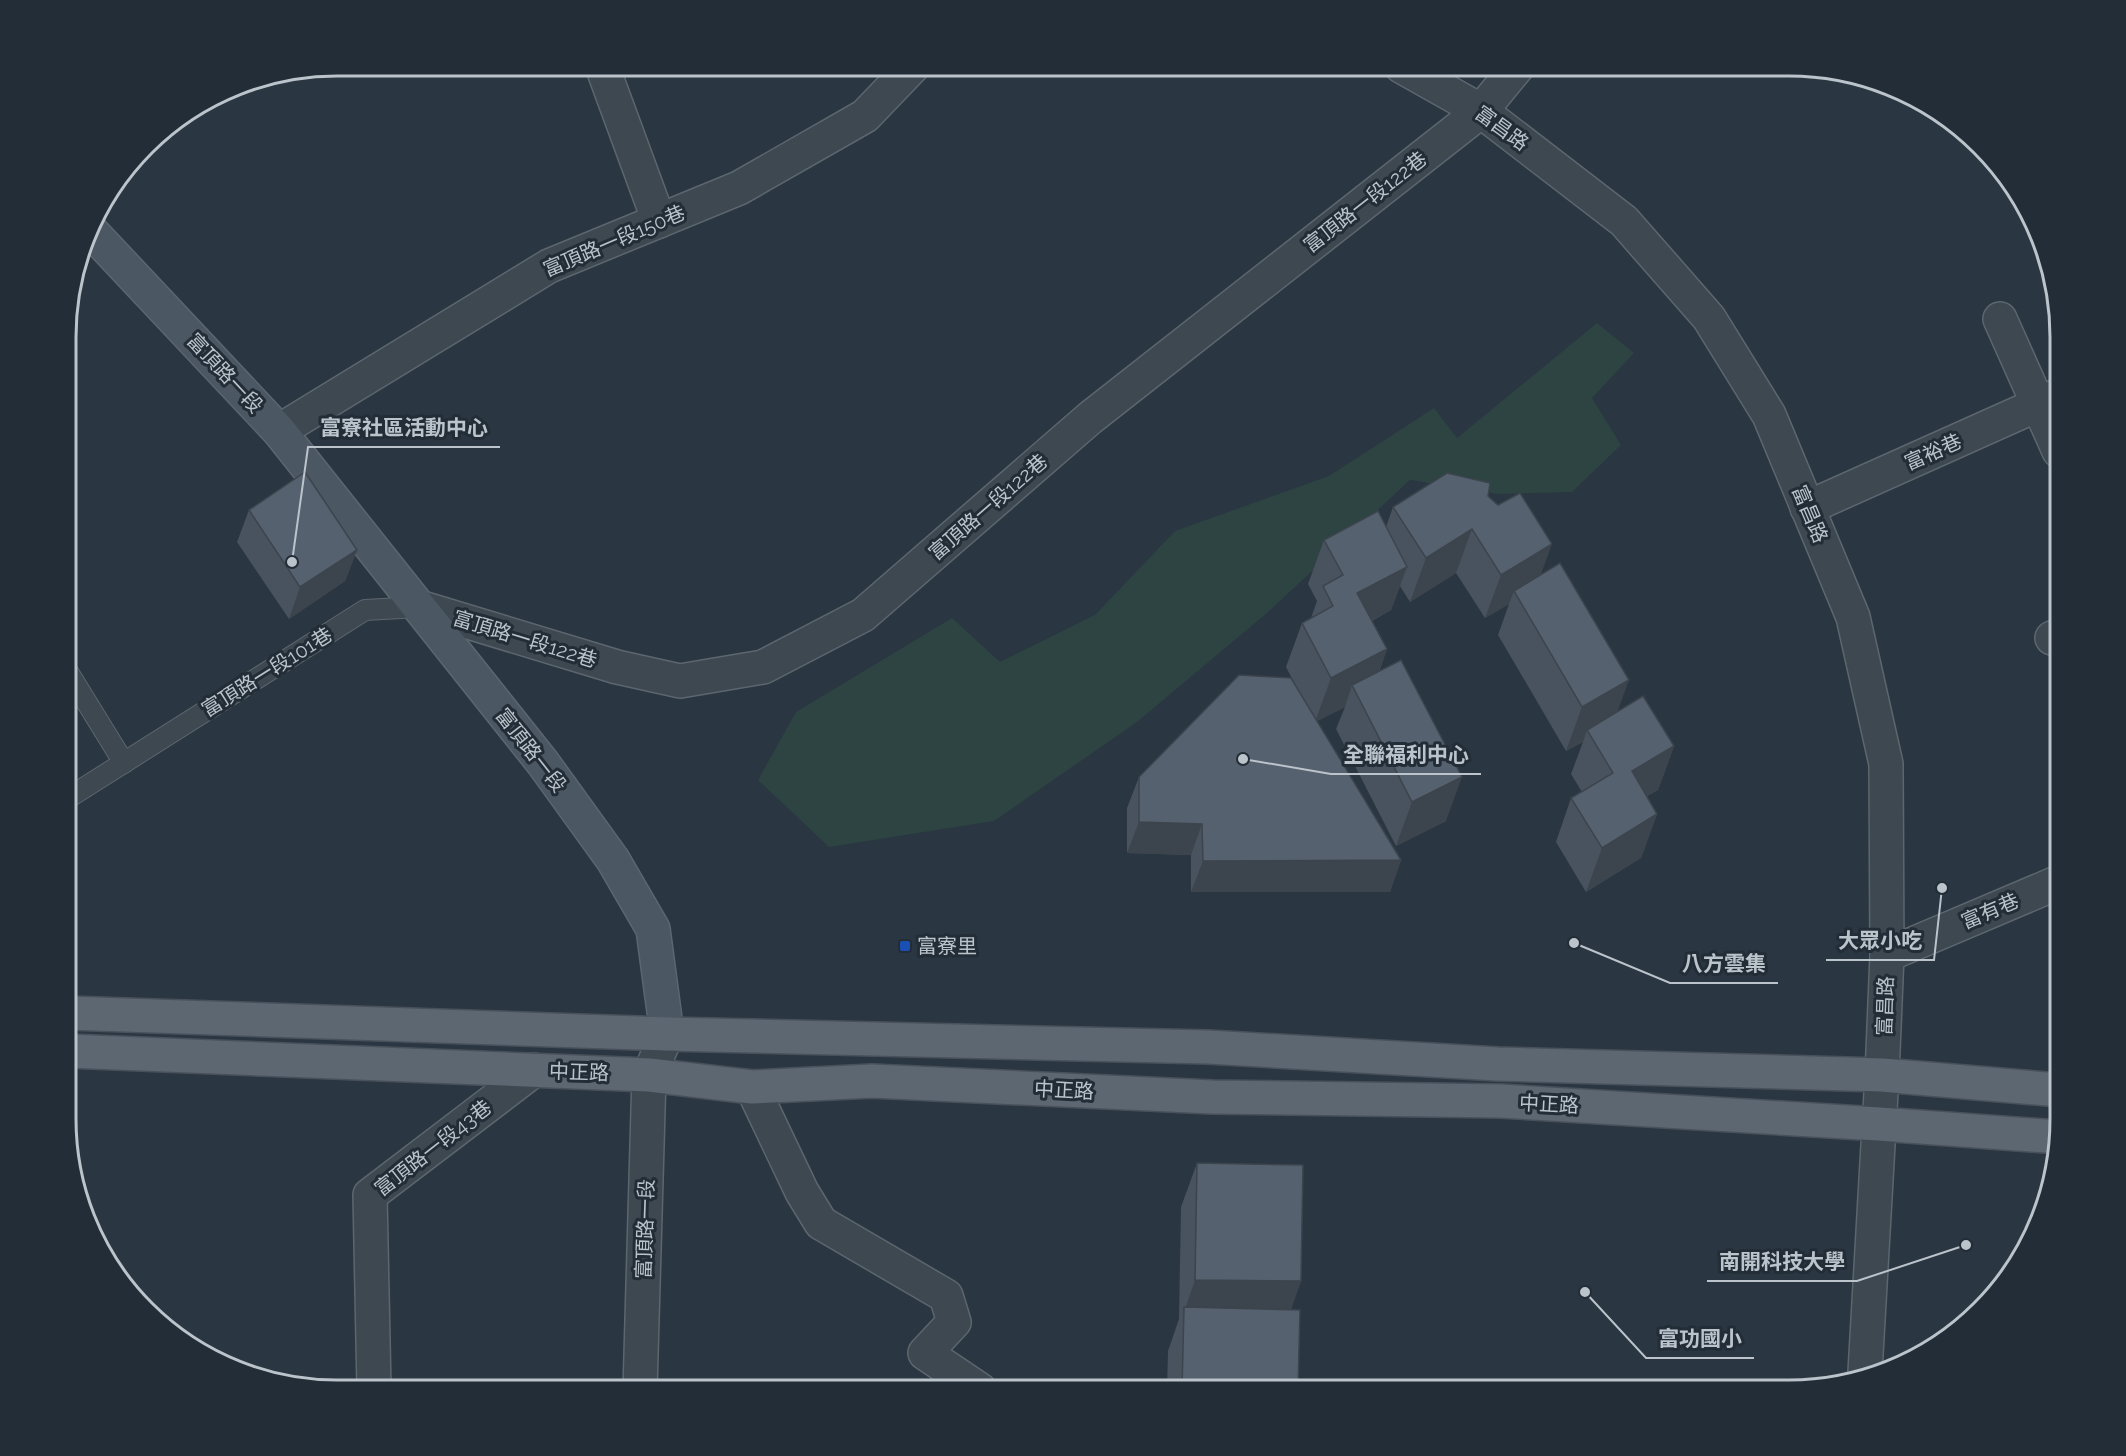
<svg xmlns="http://www.w3.org/2000/svg" width="2126" height="1456" font-family="Raleway,'Noto Sans TC',sans-serif">
	<style>
		.green { fill: #2d4443 }
		.lines { fill: none; stroke-linecap: round; stroke-linejoin: round }
		.lane-casing { stroke: #5c666f; stroke-width: 22 }
		.street-casing { stroke: #5c666f; stroke-width: 36 }
		.secondary-casing { stroke: #5c666f; stroke-width: 36 }
		.primary-casing { stroke: #48515b; stroke-width: 36 }
		.lane { stroke: #3e4851; stroke-width: 20 }
		.street { stroke: #3e4851; stroke-width: 33 }
		.secondary { stroke: #4c5764; stroke-width: 33 }
		.primary { stroke: #5c6771; stroke-width: 33 }
		.wall { fill: #49535f }
		.shaded-wall { fill: #3c444d }
		.building { fill: #55616e; stroke: #3c444d; stroke-width: 1.5 }
		.transit-dot { fill: #1a4fb4; stroke: #222d37; stroke-width: 2 }
		.labels { text-anchor: middle; stroke-width: 6; stroke-linejoin: round; paint-order: stroke }
		.street-label { font-size: 20px; fill: #bbc3cb; stroke: #222d37 }
		.poi-label { font-size: 20px; fill: #bbc3cb; stroke: #222d37; text-anchor: start }
		.rim { fill: none; stroke: #bbc3cb; stroke-width: 3 }
		.leader { fill: none; stroke: #bbc3cb; stroke-width: 2 }
		.callout-dot { fill: #bbc3cb; stroke: #222d37; stroke-width: 2 }
		.callout-label { font-size: 21px; text-anchor: middle; font-weight: bold; fill: #bbc3cb; stroke: #222d37; stroke-width: 6; stroke-linejoin: round; paint-order: stroke }
	</style>
	<rect width="100%" height="100%" fill="#2a3641"/>
	<polygon class="green" points="1597,323 1634,353 1592,398 1621,445 1572,492 1498,494 1410,480 1267,613 1137,722 994,821 829,847 758,780 796,712 952,618 1000,662 1095,615 1175,531 1329,476 1434,408 1457,438"/>
	<g class="lines">
		<defs>
			<g id="lane">
				<polyline points="68,672 124,763"/>
				<polyline points="68,798 365,610 419,607"/>
			</g>
			<g id="street">
				<polyline points="602,66 659,221"/>
				<polyline points="1401,66 1481,111 1624,221 1709,318 1769,415 1853,617 1886,764 1887,955 1882,1075 1865,1372"/>
				<polyline points="2000,319 2059,451"/>
				<polyline points="279,431 549,266 739,188 865,116 913,66"/>
				<polyline points="1807,508 2059,395"/>
				<polyline points="419,607 617,667 680,681 763,667 863,615 1090,418 1481,111 1518,66"/>
				<polyline points="2052,638 2059,635"/>
				<polyline points="1887,955 2059,882"/>
				<polyline points="752,1087 802,1192 821,1223 946,1296 954,1322 925,1353 980,1390"/>
				<polyline points="374,1389 370,1195 534,1070"/>
				<polyline points="640,1390 649,1075 667,1034"/>
			</g>
			<polyline id="secondary" points="90,230 279,431 543,763 613,860 653,929 667,1034"/>
			<g id="primary">
				<polyline points="68,1013 667,1034 1208,1047 1498,1064 1882,1075 2059,1090"/>
				<polyline points="68,1051 649,1075 752,1087 872,1081 1212,1097 1500,1101 1879,1124 2059,1137"/>
			</g>
		</defs>
		<use href="#lane" class="lane-casing"/>
		<use href="#street" class="street-casing"/>
		<use href="#secondary" class="secondary-casing"/>
		<use href="#primary" class="primary-casing"/>
		<use href="#lane" class="lane"/>
		<use href="#street" class="street"/>
		<use href="#secondary" class="secondary"/>
		<use href="#primary" class="primary"/>
	</g>
	<g class="wall">
		<polygon points="1488,496 1540,575 1618,711 1674,746 1658,790 1647,796 1657,814 1641,858 1586,892 1556,842 1571,798 1582,792 1571,774 1583,742 1566,751 1498,635 1509,604 1485,618 1456,573 1410,602 1400,586 1391,610 1372,621 1387,649 1379,672 1446,821 1396,846 1336,729 1345,707 1317,721 1401,860 1390,892 1191,892 1191,855 1127,853 1127,808 1139,777 1298,690 1286,667 1302,623 1311,618 1317,601 1308,584 1324,540 1386,527 1393,507"/>
		<polygon points="249,510 357,550 345,581 289,619 237,542"/>
		<polygon points="1197,1163 1301,1281 1291,1309 1298,1390 1167,1390 1168,1351 1179,1319 1181,1207"/>
	</g>
	<g class="shaded-wall">
		<polygon points="1472,529 1456,573 1410,602 1426,558"/>
		<polygon points="1552,544 1536,588 1514,591 1509,604 1485,618 1501,575"/>
		<polygon points="357,550 345,581 289,619 300,587"/>
		<polygon points="1407,567 1391,610 1341,637 1357,593"/>
		<polygon points="1387,649 1371,692 1352,685 1345,707 1315,722 1331,678"/>
		<polygon points="1629,680 1613,724 1587,730 1583,742 1566,751 1582,707"/>
		<polygon points="1674,746 1658,790 1616,815 1632,771"/>
		<polygon points="1462,777 1446,821 1396,846 1412,802"/>
		<polygon points="1657,814 1641,858 1586,892 1602,848"/>
		<polygon points="1139,822 1202,824 1191,855 1127,853"/>
		<polygon points="1401,860 1390,892 1191,892 1203,861"/>
		<polygon points="1195,1280 1301,1281 1285,1325 1184,1312"/>
	</g>
	<g class="building">
		<polygon points="305,472 357,550 300,587 249,510"/>
		<polygon points="1447,473 1490,483 1488,496 1498,505 1520,493 1552,544 1501,575 1472,529 1426,558 1393,507"/>
		<polygon points="1378,511 1407,567 1357,593 1387,649 1331,678 1302,623 1333,606 1323,586 1343,575 1324,540"/>
		<polygon points="1560,563 1629,680 1582,707 1514,591"/>
		<polygon points="1401,660 1462,777 1412,802 1352,685"/>
		<polygon points="1239,675 1291,678 1401,860 1203,861 1202,824 1139,822 1139,777"/>
		<polygon points="1643,696 1674,746 1632,771 1657,814 1602,848 1571,798 1613,773 1587,730"/>
		<polygon points="1197,1163 1303,1165 1301,1281 1195,1280"/>
		<polygon points="1184,1307 1300,1310 1298,1390 1182,1390"/>
	</g>
	<rect class="transit-dot" x="899" y="940" width="12" height="12" rx="3"/>
	<g class="labels">
		<g class="street-label">
			<text transform="translate(1502 128) rotate(36)" y="7">富昌路</text>
			<text transform="translate(1365 202) rotate(-38)" y="7">富頂路一段122巷</text>
			<text transform="translate(614 241) rotate(-23)" y="7">富頂路一段150巷</text>
			<text transform="translate(225 373) rotate(47)" y="7">富頂路一段</text>
			<text transform="translate(1933 452) rotate(-24)" y="7">富裕巷</text>
			<text transform="translate(988 507) rotate(-41)" y="7">富頂路一段122巷</text>
			<text transform="translate(1810 514) rotate(67)" y="7">富昌路</text>
			<text transform="translate(525 639) rotate(17)" y="7">富頂路一段122巷</text>
			<text transform="translate(267 672) rotate(-32)" y="7">富頂路一段101巷</text>
			<text transform="translate(531 750) rotate(52)" y="7">富頂路一段</text>
			<text transform="translate(1990 911) rotate(-23)" y="7">富有巷</text>
			<text transform="translate(1885 1006) rotate(-88)" y="7">富昌路</text>
			<text transform="translate(579 1072) rotate(2)" y="7">中正路</text>
			<text transform="translate(1064 1090) rotate(3)" y="7">中正路</text>
			<text transform="translate(1549 1104) rotate(3)" y="7">中正路</text>
			<text transform="translate(433 1148) rotate(-38)" y="7">富頂路一段43巷</text>
			<text transform="translate(645 1229) rotate(-88)" y="7">富頂路一段</text>
		</g>
		<g class="poi-label">
			<text x="917" y="953">富寮里</text>
		</g>
	</g>
	<path d="M0 0H2126V1456H0ZM337 76H1789A261 261 0 0 1 2050 337V1119A261 261 0 0 1 1789 1380H337A261 261 0 0 1 76 1119V337A261 261 0 0 1 337 76Z" fill="#222d37" fill-rule="evenodd"/>
	<path class="rim" d="M337 76H1789A261 261 0 0 1 2050 337V1119A261 261 0 0 1 1789 1380H337A261 261 0 0 1 76 1119V337A261 261 0 0 1 337 76Z"/>
	<path class="leader" d="M292 562L308 447H500M1243 759L1331 774H1481M1942 888L1934 960H1826M1574 943L1670 983H1778M1966 1245L1857 1281H1707M1585 1292L1646 1358H1754"/>
	<g class="callout-dot">
		<circle cx="292" cy="562" r="6"/>
		<circle cx="1243" cy="759" r="6"/>
		<circle cx="1942" cy="888" r="6"/>
		<circle cx="1574" cy="943" r="6"/>
		<circle cx="1966" cy="1245" r="6"/>
		<circle cx="1585" cy="1292" r="6"/>
	</g>
	<g class="callout-label">
		<text x="404" y="435">富寮社區活動中心</text>
		<text x="1406" y="762">全聯福利中心</text>
		<text x="1880" y="948">大眾小吃</text>
		<text x="1724" y="971">八方雲集</text>
		<text x="1782" y="1269">南開科技大學</text>
		<text x="1700" y="1346">富功國小</text>
	</g>
</svg>
